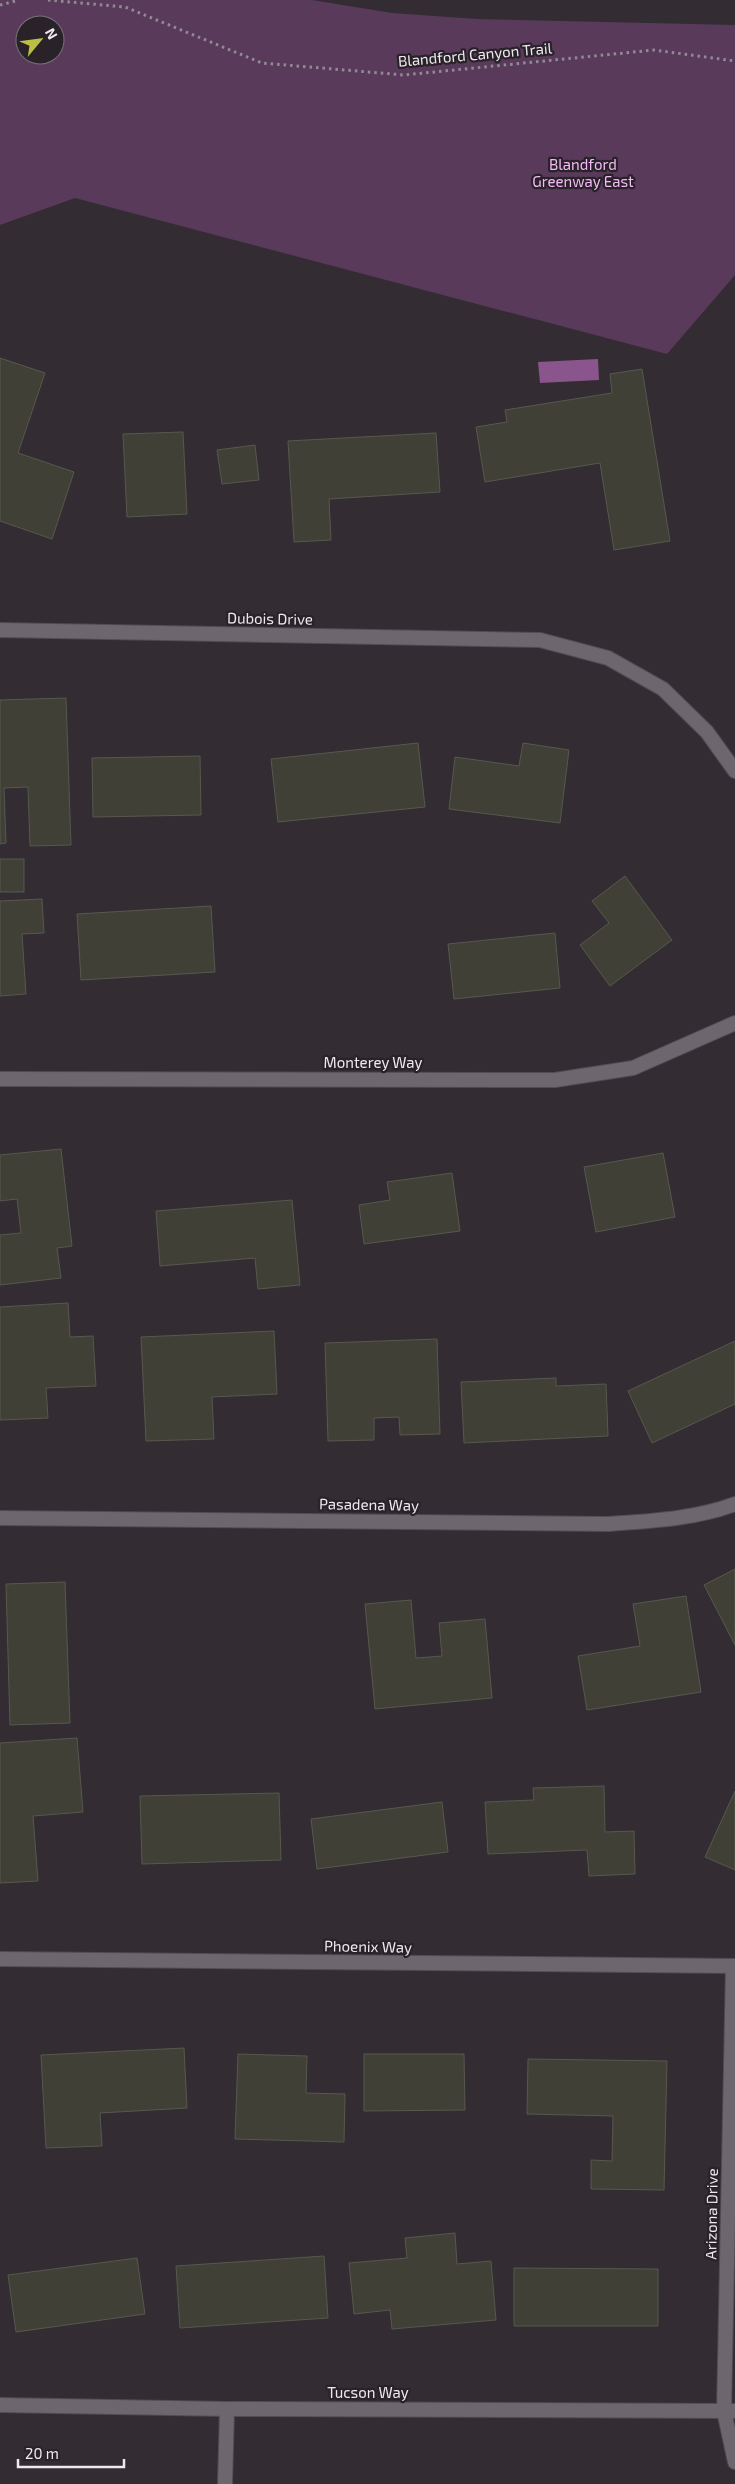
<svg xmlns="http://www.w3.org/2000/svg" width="735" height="2484" font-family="'Exo 2',sans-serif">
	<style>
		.green { fill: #593a5b; fill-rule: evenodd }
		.water { fill: #89558c }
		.building { fill: #404037; stroke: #57584e }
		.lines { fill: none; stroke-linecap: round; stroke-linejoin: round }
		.minor-casing { stroke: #514b52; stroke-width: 16 }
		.path { stroke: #918b91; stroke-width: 3; stroke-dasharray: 2.5 4; stroke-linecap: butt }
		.minor { stroke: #6d666e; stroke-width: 14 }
		.labels { text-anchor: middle; stroke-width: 4.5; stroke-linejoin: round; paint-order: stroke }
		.street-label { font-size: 15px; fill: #eee9ee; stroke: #292229 }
		.park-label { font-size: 15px; fill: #f5baf8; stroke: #292229 }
	</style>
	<rect width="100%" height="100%" fill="#332c33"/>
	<path class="green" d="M0 0H312L392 13 477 19 735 25V275L667 354 75 198 0 225ZM25 25H55V55H25Z"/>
	<polygon class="water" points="598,359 599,380 540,383 538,362"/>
	<g class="building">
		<polygon points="0,358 45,373 18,453 74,472 52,539 0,521"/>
		<polygon points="642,369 670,541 614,550 600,463 485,482 476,427 507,422 505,410 612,393 610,374"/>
		<polygon points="183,432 187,514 127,517 123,434"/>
		<polygon points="436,433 440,492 329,499 331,540 294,542 288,441"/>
		<polygon points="255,445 259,480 222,484 217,450"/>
		<polygon points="66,698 71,845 30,846 28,787 4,788 6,843 0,844 0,700"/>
		<polygon points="418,743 425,807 278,822 271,759"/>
		<polygon points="523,743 569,750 560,823 449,809 455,757 519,766"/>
		<polygon points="200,756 201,815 93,817 92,758"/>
		<rect x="0" y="859" width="24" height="33"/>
		<polygon points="625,876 672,940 610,986 580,945 609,923 592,901"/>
		<polygon points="42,899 44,933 22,934 26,994 0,996 0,901"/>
		<polygon points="211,906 215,972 81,980 77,914"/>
		<polygon points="555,933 560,988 454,999 448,944"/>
		<polygon points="61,1149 72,1246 57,1248 61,1278 0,1285 0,1235 21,1233 17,1199 0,1201 0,1155"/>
		<polygon points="663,1153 675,1217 596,1232 584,1167"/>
		<polygon points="452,1173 460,1231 364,1244 359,1205 390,1200 387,1182"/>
		<polygon points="292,1200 300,1285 258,1289 255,1258 160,1266 156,1211"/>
		<polygon points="68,1303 70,1337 93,1336 96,1386 46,1388 48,1418 0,1420 0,1307"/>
		<polygon points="274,1331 277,1394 212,1397 214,1439 146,1441 141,1337"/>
		<polygon points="437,1339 440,1434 400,1435 399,1417 374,1418 374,1440 328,1441 325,1343"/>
		<polygon points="735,1341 735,1404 652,1443 628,1391"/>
		<polygon points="556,1378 556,1386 606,1384 608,1436 464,1443 461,1382"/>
		<polygon points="735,1569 735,1645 704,1585"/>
		<polygon points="65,1582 70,1723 10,1725 6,1584"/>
		<polygon points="686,1596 701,1692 587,1710 578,1656 640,1646 633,1604"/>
		<polygon points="411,1600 416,1658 442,1656 439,1623 485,1619 492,1698 375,1709 365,1604"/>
		<polygon points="77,1738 83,1812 33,1816 38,1881 0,1883 0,1743"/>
		<polygon points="604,1786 605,1832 634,1831 635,1874 589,1876 587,1850 488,1854 485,1802 534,1800 533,1788"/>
		<polygon points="735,1791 735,1870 705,1857"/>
		<polygon points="279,1793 281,1860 142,1864 140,1796"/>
		<polygon points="442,1802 448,1852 317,1869 311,1819"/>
		<polygon points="184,2048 187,2108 100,2113 102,2146 46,2148 41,2055"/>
		<polygon points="238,2054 307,2056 306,2093 345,2094 344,2142 235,2139"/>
		<polygon points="364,2054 464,2054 465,2110 364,2111"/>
		<polygon points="528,2059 667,2061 664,2190 591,2189 591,2160 612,2161 613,2116 527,2114"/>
		<polygon points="455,2233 457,2264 491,2261 496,2320 392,2329 390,2310 354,2314 349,2263 407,2258 405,2238"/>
		<polygon points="324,2256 328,2318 180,2328 176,2266"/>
		<polygon points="137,2258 145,2314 16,2332 8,2275"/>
		<polygon points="514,2268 658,2269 658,2326 514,2326"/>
	</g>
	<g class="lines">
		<defs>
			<g id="minor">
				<polyline points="0,630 540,640 608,658 663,689 707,732 735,771"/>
				<polyline points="0,1079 555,1080 633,1068 735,1023"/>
				<path d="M0 1518 608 1524C651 1521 695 1519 735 1504"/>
				<polyline points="0,1959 735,1966"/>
				<polyline points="733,1967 724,2411 735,2462"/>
				<polyline points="0,2405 227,2409 735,2411"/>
				<polyline points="225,2484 227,2409"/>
			</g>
		</defs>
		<use href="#minor" class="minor-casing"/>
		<g class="path">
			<polyline points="48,0 125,7 262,63 404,75 654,50 735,61"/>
			<polyline points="0,5 19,0"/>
		</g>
		<use href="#minor" class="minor"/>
	</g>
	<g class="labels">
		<g class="street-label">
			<text transform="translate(475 55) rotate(-5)" y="5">Blandford Canyon Trail</text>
			<text transform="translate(270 619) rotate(1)" y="5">Dubois Drive</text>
			<text x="373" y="1068">Monterey Way</text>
			<text transform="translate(369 1505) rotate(1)" y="5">Pasadena Way</text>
			<text transform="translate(368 1947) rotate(1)" y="5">Phoenix Way</text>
			<text transform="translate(712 2214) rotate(-89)" y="5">Arizona Drive</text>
			<text x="368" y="2398">Tucson Way</text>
		</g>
		<g class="park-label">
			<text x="583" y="170">Blandford<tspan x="583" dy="17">Greenway East</tspan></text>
		</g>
	</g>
	<g transform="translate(40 40) rotate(61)"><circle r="24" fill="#292229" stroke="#787278"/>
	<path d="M0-4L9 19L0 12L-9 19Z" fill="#bbc045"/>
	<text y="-8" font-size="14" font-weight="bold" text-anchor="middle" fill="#eee9ee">N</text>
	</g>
	<path d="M18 2459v8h106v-8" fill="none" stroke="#eee9ee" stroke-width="2.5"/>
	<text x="25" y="2459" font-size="15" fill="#eee9ee" stroke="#292229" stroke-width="4" paint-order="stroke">20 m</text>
</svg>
